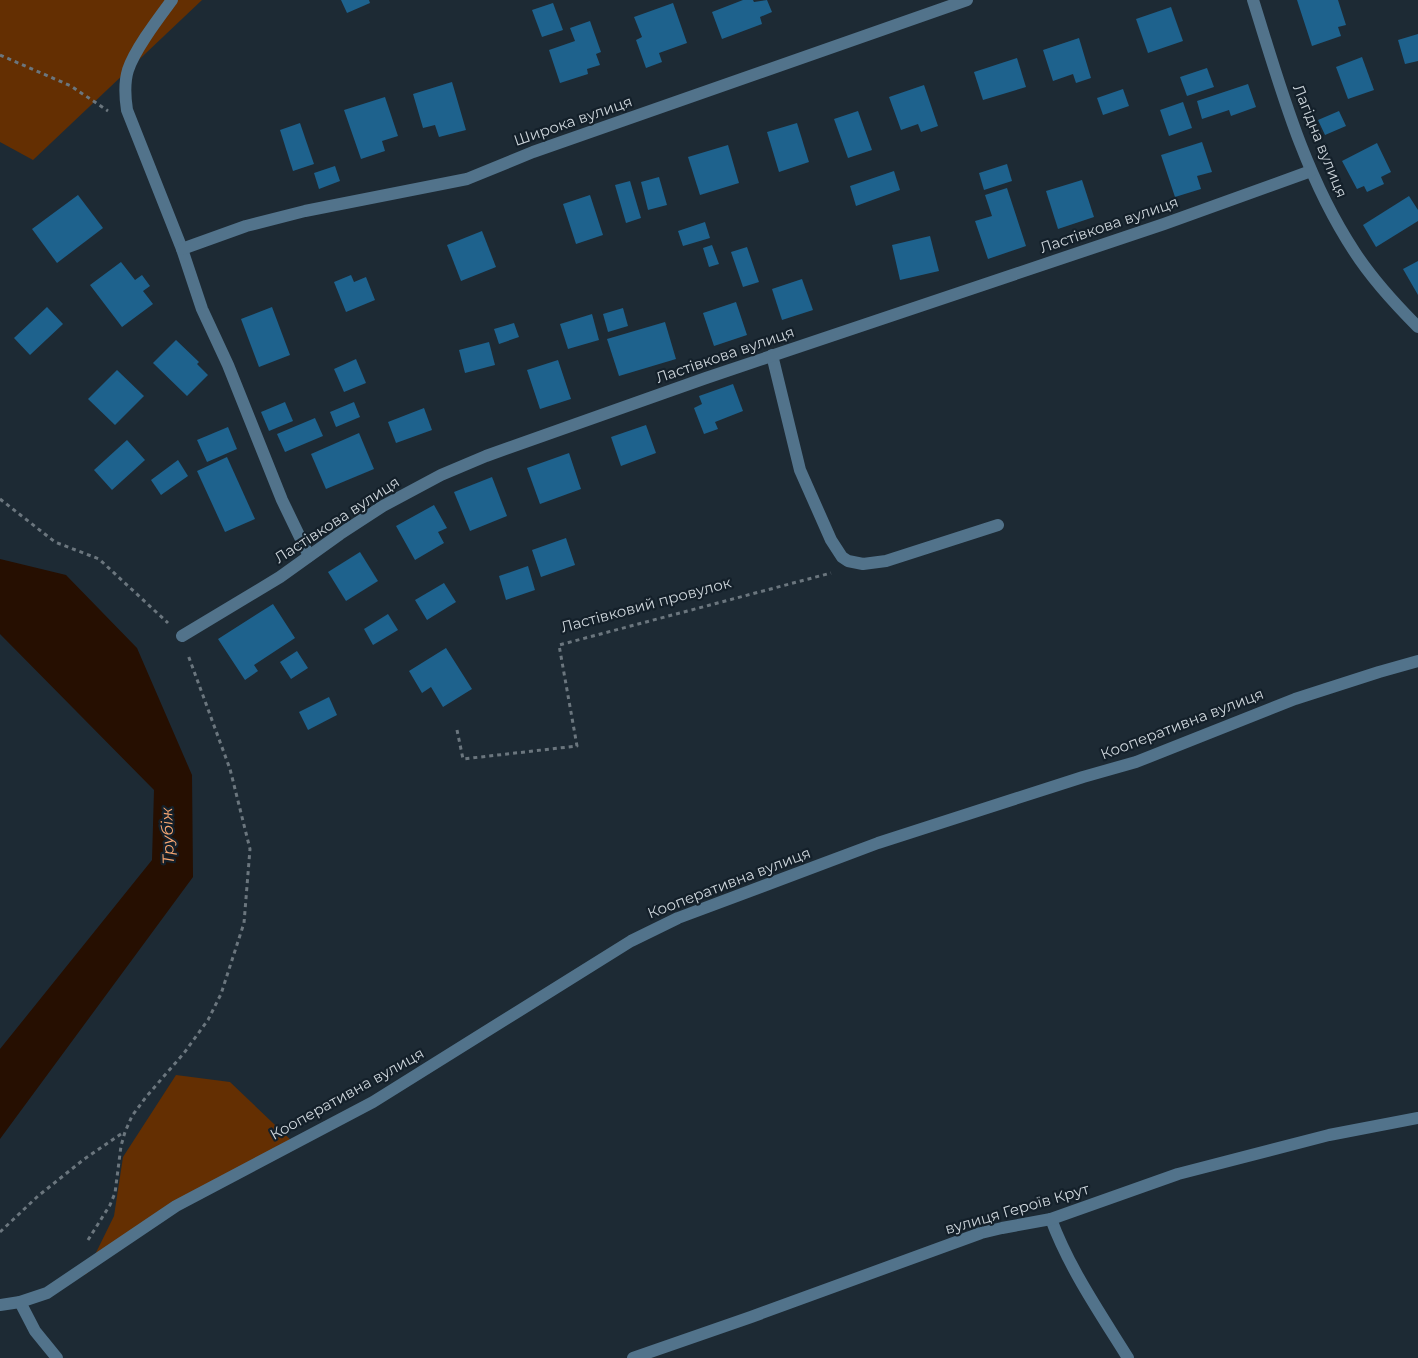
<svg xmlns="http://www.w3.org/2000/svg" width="1418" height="1358" font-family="Montserrat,sans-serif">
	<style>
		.green { fill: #642f02 }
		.water { fill: #260f01 }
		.building { fill: #1e628d }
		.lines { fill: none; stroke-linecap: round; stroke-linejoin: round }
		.path { stroke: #6b767e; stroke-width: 3; stroke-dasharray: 4 4; stroke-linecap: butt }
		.minor { stroke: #52738b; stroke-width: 12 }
		.labels { text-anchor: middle; stroke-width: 4.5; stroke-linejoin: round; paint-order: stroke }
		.street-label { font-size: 15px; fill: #cdd5db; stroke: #14202a }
		.water-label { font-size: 16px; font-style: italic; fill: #faa873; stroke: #14202a }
	</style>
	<rect width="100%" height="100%" fill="#1d2a34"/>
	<g class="green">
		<polygon points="0,0 202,0 33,160 0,142"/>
		<polygon points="176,1075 230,1082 295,1144 138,1229 85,1275 114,1216 123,1157"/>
	</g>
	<polygon class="water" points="0,559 66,575 137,648 192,775 193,877 0,1139 0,1049 152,860 154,790 0,634"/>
	<g class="building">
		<polygon points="341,0 369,0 370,3 347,13"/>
		<polygon points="743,0 753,0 754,2 767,0 772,12 760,17 762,24 722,39 712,12"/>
		<polygon points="1297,0 1338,0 1346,25 1338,27 1341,36 1312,46"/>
		<polygon points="553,3 563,30 542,37 532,10"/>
		<polygon points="673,3 687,43 659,53 662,62 646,68 636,40 642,37 634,17"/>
		<polygon points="1171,7 1183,41 1148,53 1136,19"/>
		<polygon points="590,21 601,52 596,54 600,65 587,69 588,74 560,83 549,50 575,41 570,28"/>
		<polygon points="1418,34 1418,61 1405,64 1398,40"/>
		<polygon points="1079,38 1091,78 1076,83 1073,74 1053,81 1043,50"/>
		<polygon points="1362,57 1374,90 1348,99 1336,67"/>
		<polygon points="1017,58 1026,87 983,100 974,72"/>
		<polygon points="1207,68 1214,87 1187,96 1180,77"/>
		<polygon points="452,82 466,130 439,137 435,125 423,128 413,94"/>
		<polygon points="1248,84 1256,107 1231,116 1229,110 1202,119 1197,101"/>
		<polygon points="924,85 938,126 921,132 918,124 901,130 889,97"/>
		<polygon points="1123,89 1129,106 1103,115 1097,98"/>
		<polygon points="385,97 398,136 382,141 385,151 361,159 344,110"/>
		<polygon points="1183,102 1192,128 1169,136 1160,110"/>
		<polygon points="858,111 872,150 848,158 834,119"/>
		<polygon points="1339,111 1346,126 1325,135 1318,120"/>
		<polygon points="300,123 314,164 293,171 280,130"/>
		<polygon points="797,123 809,162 779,172 767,132"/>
		<polygon points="1202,142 1212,172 1197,176 1201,189 1175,197 1161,155"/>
		<polygon points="1377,143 1391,172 1381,177 1384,184 1367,192 1364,186 1357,189 1342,161"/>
		<polygon points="728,145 739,183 700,195 688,157"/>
		<polygon points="1007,164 1012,181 984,190 979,173"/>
		<polygon points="335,166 340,181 319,189 314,173"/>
		<polygon points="894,171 900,190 856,206 850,186"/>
		<polygon points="659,177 667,205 648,210 641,182"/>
		<polygon points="1082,180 1094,217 1058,229 1046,191"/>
		<polygon points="630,181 641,218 626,223 615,185"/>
		<polygon points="1007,188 1026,246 988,259 975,221 992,216 985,195"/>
		<polygon points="78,195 103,228 57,263 32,229"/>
		<polygon points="590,195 603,235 576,244 563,204"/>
		<polygon points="1409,196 1418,210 1418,221 1376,247 1363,225"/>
		<polygon points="705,222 710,238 683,246 678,231"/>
		<polygon points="482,231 496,267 461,281 447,245"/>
		<polygon points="930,236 939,271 900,280 892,245"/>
		<polygon points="712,245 719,264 709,267 703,248"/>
		<polygon points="747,247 759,282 743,287 731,252"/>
		<polygon points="1418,261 1418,295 1403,269"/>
		<polygon points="121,262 135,280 142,275 150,286 143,291 153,304 122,327 90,285"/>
		<polygon points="351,275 354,282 366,277 375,300 346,312 334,282"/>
		<polygon points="802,279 813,310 782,320 772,289"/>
		<polygon points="736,302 747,335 714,346 703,313"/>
		<polygon points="47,307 63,324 30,355 14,338"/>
		<polygon points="272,307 290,355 259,367 241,319"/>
		<polygon points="623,308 628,326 608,332 603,314"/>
		<polygon points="592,314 599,340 568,349 560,324"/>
		<polygon points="665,322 676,359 619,376 607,339"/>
		<polygon points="514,323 519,337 499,344 494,329"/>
		<polygon points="176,340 199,362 197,364 208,375 187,396 153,363"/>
		<polygon points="489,342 495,365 465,373 459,350"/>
		<polygon points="356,359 366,383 344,392 334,369"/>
		<polygon points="558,360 571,399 540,409 527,370"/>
		<polygon points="117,370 144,396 115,425 88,399"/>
		<polygon points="733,384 743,411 715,422 718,429 704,434 694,408 702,404 699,396"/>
		<polygon points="285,402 293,421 269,431 261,412"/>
		<polygon points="354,402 360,417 336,427 330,412"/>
		<polygon points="424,408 432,430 396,443 388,422"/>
		<polygon points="315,418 323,436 285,452 277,434"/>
		<polygon points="646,425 656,453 621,466 611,437"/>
		<polygon points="228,427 237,449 207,462 197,440"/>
		<polygon points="359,433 374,469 326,489 311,454"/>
		<polygon points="127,440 145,460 112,490 94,470"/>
		<polygon points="569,453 581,489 540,504 527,468"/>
		<polygon points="227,457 255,519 225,532 197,471"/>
		<polygon points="178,460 188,476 161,495 151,480"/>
		<polygon points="492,477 507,516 470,531 454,492"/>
		<polygon points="434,505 447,528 438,532 444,543 415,560 396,526"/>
		<polygon points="566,538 575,565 541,577 532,550"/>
		<polygon points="360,552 378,581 346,601 328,572"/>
		<polygon points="528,566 535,590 506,600 499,576"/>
		<polygon points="444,583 456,602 427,620 415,600"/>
		<polygon points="273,604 295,638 254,665 258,671 245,680 218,639"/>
		<polygon points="388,614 398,630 373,645 364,629"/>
		<polygon points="446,648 472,689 443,707 431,687 422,693 409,671"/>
		<polygon points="297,651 308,668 291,679 280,662"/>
		<polygon points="329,697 337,715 308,730 299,712"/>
	</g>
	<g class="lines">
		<g class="path">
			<polyline points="0,55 71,86 108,111"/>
			<polyline points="0,499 55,542 99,559 168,623"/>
			<polyline points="457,730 463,759 577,746 559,645 831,573"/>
			<polyline points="0,1232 38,1196 83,1160 124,1132"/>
			<polyline points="88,1240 110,1205 115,1193 121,1146 125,1132 132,1116 146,1097 184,1053 208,1020 221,994 244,923 250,849 230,769 188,655"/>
		</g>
		<g class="minor">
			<path d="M172 0C158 19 135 49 128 70 124 83 125 97 127 110L182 249 202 309 228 365 282 500 309 556"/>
			<path d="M1253 0C1280 86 1304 175 1354 251 1372 279 1395 304 1418 327"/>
			<polyline points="182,249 246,226 305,211 467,179 533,152 967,0"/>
			<polyline points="772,355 800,470 831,540 842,557 848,561 863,564 886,561 998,525"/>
			<polyline points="182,636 280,577 340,534 383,506 441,475 486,456 706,378 1164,224 1311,171"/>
			<path d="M1051 1219C1069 1268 1100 1313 1128 1358"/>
			<polyline points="20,1302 35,1331 57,1358"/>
			<polyline points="0,1305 20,1302 47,1293 176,1206 373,1102 631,941 678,918 878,843 1083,777 1136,762 1295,699 1379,672 1418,661"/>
			<polyline points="633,1358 751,1317 981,1233 1002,1228 1051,1219 1178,1174 1329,1135 1418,1118"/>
		</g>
	</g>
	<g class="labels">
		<g class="street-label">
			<text transform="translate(573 121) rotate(-19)" y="5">Широка вулиця</text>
			<text transform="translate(1320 141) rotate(68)" y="5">Лагідна вулиця</text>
			<text transform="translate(1109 225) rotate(-19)" y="5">Ластівкова вулиця</text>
			<text transform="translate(725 355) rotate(-19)" y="5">Ластівкова вулиця</text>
			<text transform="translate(337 520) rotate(-33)" y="5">Ластівкова вулиця</text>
			<text transform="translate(646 605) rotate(-15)" y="5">Ластівковий провулок</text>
			<text transform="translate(1182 724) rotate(-21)" y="5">Кооперативна вулиця</text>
			<text transform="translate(729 883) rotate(-21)" y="5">Кооперативна вулиця</text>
			<text transform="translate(347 1094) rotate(-29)" y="5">Кооперативна вулиця</text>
			<text transform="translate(1017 1209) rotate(-16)" y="5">вулиця Героїв Крут</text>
		</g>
		<g class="water-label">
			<text transform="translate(167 836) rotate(-92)" y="6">Трубіж</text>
		</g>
	</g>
</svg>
